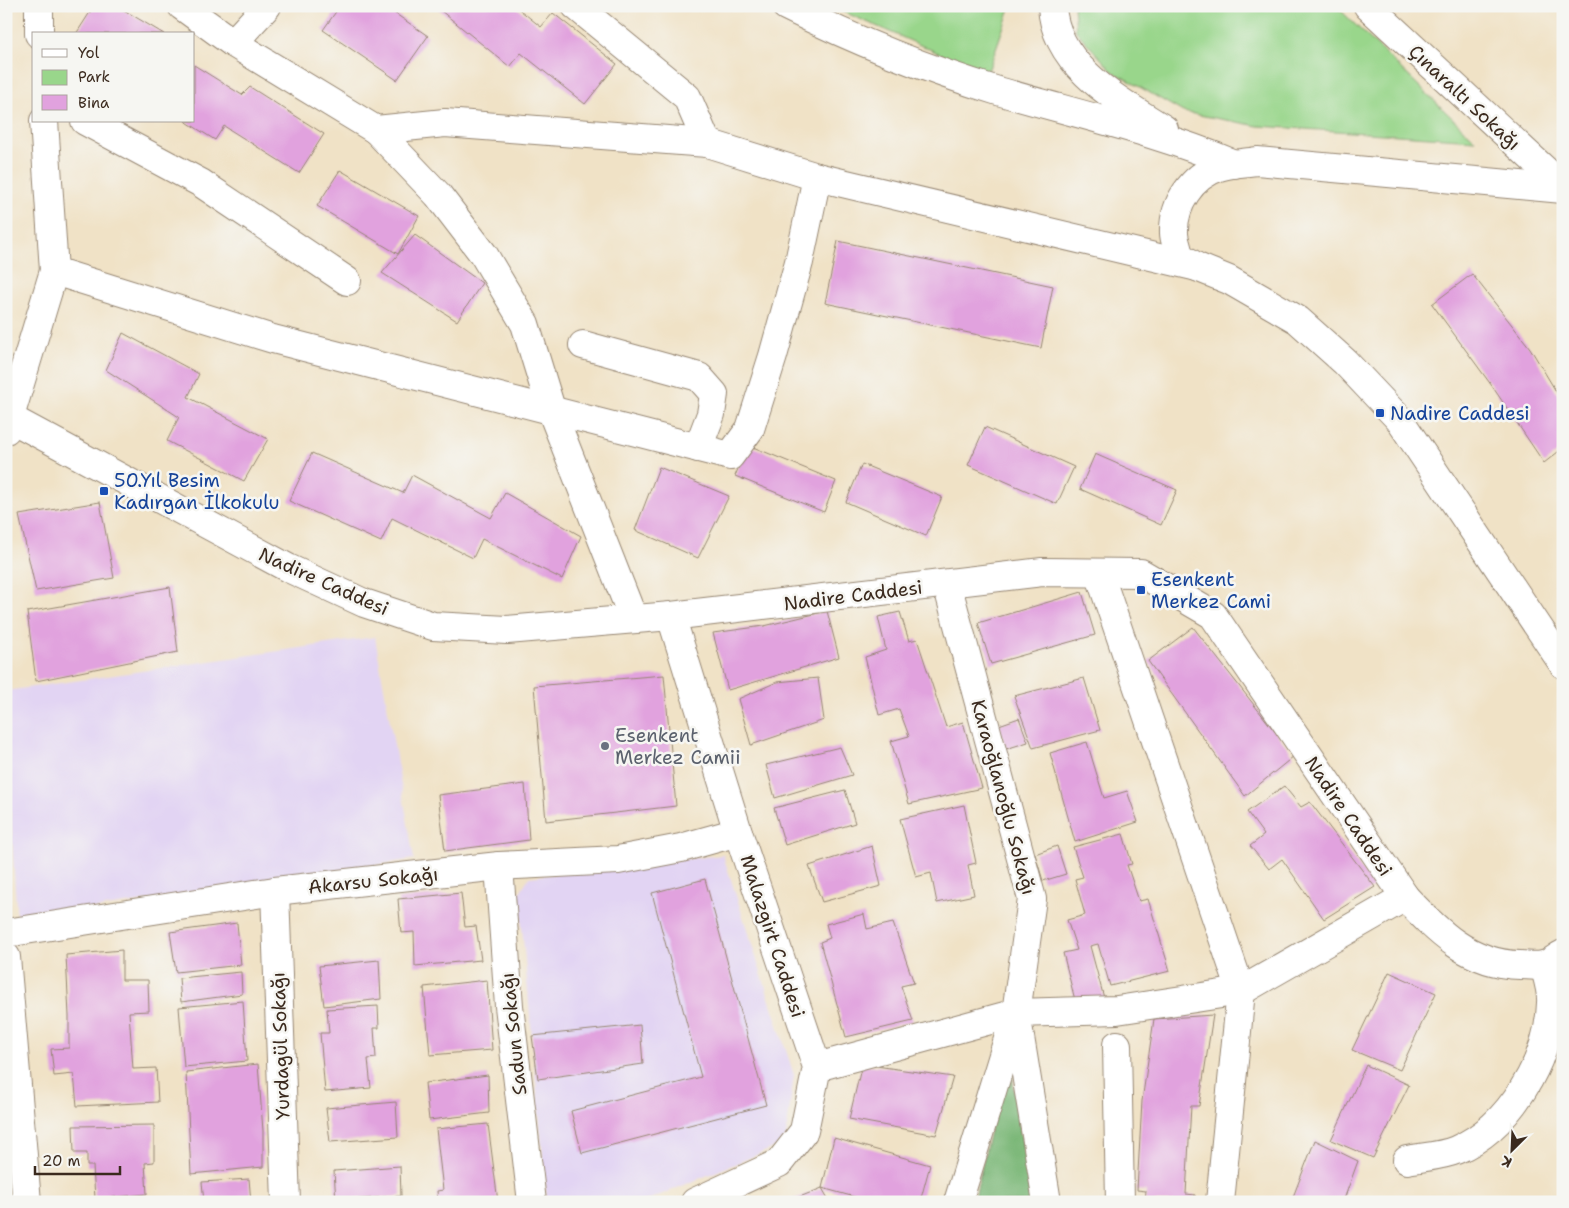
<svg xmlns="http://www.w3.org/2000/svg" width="1569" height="1208" font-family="'Shantell Sans',sans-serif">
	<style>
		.built { fill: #e2d4f3 }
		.green { fill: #99d68b; stroke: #6a8054 }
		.forest { fill: #7ab777; stroke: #5a704a }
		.building { fill: #e1a2de }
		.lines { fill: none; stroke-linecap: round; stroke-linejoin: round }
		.minor-casing { stroke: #968672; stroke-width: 30 }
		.minor { stroke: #fff; stroke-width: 28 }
		.transit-dot { fill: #1a4fb4; stroke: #f6f6f2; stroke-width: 2 }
		.worship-dot { fill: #6b7280; stroke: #f6f6f2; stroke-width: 2 }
		.labels { text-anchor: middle; stroke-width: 5; stroke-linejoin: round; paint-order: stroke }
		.street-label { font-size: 19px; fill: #3b2a1e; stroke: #f6f6f2 }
		.transit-label { font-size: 19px; fill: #164399; stroke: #f6f6f2; text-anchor: start }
		.worship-label { font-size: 19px; fill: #5b616d; stroke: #f6f6f2; text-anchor: start }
	</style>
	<rect width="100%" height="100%" fill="#f6f6f2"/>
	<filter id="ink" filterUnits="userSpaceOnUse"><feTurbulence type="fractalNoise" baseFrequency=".02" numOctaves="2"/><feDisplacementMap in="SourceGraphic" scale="10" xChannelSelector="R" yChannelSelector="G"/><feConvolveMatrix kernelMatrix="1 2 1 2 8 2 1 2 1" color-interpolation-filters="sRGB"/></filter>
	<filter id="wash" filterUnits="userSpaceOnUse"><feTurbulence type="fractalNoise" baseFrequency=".0096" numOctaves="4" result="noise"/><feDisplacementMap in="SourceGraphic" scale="20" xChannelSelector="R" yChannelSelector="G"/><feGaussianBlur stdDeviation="1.12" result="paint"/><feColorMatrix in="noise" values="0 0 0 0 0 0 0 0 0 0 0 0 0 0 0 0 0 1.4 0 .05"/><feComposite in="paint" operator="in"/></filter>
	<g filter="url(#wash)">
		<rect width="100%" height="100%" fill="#f0e2c6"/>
		<g class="built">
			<polygon points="375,637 414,859 17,921 6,732 6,691"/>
			<polygon points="723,855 794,1075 785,1143 643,1202 547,1202 519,894 529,877"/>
		</g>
		<g class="green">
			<polygon points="830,6 1011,6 987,74"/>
			<polygon points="1074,6 1336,6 1475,140 1258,126 1183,112 1112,71 1076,31"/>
		</g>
		<polygon class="forest" points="1008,1050 1031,1202 974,1202"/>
		<g id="blocks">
			<g class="building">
				<polygon points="94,6 117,6 164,34 76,34"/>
				<polygon points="340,6 384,6 428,36 397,80 323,30"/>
				<polygon points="435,6 515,6 541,27 553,13 617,64 585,104 521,53 510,67"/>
				<polygon points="194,65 242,95 250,87 324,134 299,173 224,126 215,140 185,121 194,121"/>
				<polygon points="340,170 419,216 398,254 317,206"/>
				<polygon points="415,235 482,283 457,321 382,273"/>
				<polygon points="838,241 1053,286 1041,348 825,303"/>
				<polygon points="1472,274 1530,348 1563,403 1563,448 1544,463 1492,386 1432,304"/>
				<polygon points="123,333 199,374 188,397 268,439 244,481 167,441 179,417 106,370"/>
				<polygon points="985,427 1074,467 1057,504 968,465"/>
				<polygon points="748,445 836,481 824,512 735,476"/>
				<polygon points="312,453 403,493 412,475 491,518 505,493 581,536 562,579 482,539 473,558 392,518 381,542 289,501"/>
				<polygon points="1095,454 1177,490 1161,525 1080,489"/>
				<polygon points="862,464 942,497 926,536 846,502"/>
				<polygon points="659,467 729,496 698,558 635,530"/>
				<polygon points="100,502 114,578 36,591 19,515"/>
				<polygon points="170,587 178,652 36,681 27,612"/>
				<polygon points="1082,592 1095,635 991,664 978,623"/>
				<polygon points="827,611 839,657 728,690 713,633 764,626"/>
				<polygon points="900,612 909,641 917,639 946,727 963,722 982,788 909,804 891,741 909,736 899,709 879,715 865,657 886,650 878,617"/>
				<polygon points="1193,627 1294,756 1245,796 1148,661"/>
				<polygon points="664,675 676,806 546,821 534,686"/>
				<polygon points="818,678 824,720 751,745 738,699 777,682"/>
				<polygon points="1084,678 1100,730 1033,748 1014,696"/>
				<polygon points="1019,718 1028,742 1006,749 999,725"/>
				<polygon points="1087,742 1104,798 1127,791 1138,822 1075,842 1050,753"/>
				<polygon points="840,747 852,775 775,798 766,765"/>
				<polygon points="525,784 529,840 445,851 438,795"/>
				<polygon points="1284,786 1301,807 1310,802 1375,887 1324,919 1282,859 1269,869 1250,846 1264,835 1247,812"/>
				<polygon points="845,790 855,823 785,845 774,808"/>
				<polygon points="964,805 976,863 968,865 974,895 937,903 931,873 916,877 900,819"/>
				<polygon points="1123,834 1132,864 1127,865 1139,901 1148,899 1170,971 1110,986 1098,944 1090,946 1104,998 1076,1004 1063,953 1077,950 1067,920 1085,915 1075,879 1083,877 1073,847"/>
				<polygon points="872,846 881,886 822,902 809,866"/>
				<polygon points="1057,846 1066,874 1043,881 1035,854"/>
				<polygon points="705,879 766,1105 582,1153 571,1111 701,1077 652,893"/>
				<polygon points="461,893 465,927 476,926 481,960 415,966 414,932 401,933 398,899"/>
				<polygon points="864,914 867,929 893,923 914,983 901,986 913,1021 846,1037 820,942 830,938 826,924"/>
				<polygon points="237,923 241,965 176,972 170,932"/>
				<polygon points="122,950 122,980 148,980 149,1011 129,1012 133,1069 156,1068 158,1102 77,1106 74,1074 54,1076 51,1049 69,1048 69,1016 66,955"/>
				<polygon points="379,960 381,999 324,1006 319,966"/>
				<polygon points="241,972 242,994 181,1002 179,978"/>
				<polygon points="1389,972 1436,993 1400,1070 1352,1050"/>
				<polygon points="487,980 492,1050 430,1055 424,987"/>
				<polygon points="243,1001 247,1061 184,1067 179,1007"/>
				<polygon points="378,1006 379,1028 374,1028 376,1058 368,1059 371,1088 325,1092 320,1033 329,1033 327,1009"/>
				<polygon points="1213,1015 1199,1106 1191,1106 1186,1194 1195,1195 1195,1202 1145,1202 1146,1191 1137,1190 1142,1101 1154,1019"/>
				<polygon points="640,1025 643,1064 538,1079 532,1036"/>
				<polygon points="258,1064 263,1131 263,1167 191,1174 186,1072"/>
				<polygon points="862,1064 953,1077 936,1135 849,1119"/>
				<polygon points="1366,1065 1409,1085 1373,1158 1331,1140"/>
				<polygon points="488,1075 489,1113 429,1120 425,1083"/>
				<polygon points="396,1102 398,1137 330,1142 326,1108"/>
				<polygon points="488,1124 498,1202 438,1202 437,1191 443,1190 436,1129"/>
				<polygon points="154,1125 154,1162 145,1163 147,1194 95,1199 93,1166 87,1166 87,1153 74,1153 73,1126"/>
				<polygon points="834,1138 930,1165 920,1202 873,1202 822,1188"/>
				<polygon points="1315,1140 1358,1161 1343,1202 1291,1202"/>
				<polygon points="400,1166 401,1196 336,1201 334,1171"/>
				<polygon points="249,1179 251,1202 204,1202 202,1182"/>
				<polygon points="822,1188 830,1202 787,1202"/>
			</g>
		</g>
	</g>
	<g filter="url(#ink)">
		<use href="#blocks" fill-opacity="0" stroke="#968672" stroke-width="1"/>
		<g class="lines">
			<defs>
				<g id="minor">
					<polyline points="182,6 233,43 376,130 445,123 707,143 817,177 1197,267"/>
					<polyline points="576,6 687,97 707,143"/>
					<path d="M786 6C854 40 926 69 998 91 1077 114 1158 132 1234 164"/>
					<path d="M1052 6C1055 67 1120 101 1164 129"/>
					<polyline points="1368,6 1563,187"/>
					<polyline points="39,34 39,6"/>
					<polyline points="233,43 267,6"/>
					<polyline points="44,121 54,271"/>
					<polyline points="85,121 201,183 347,281"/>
					<polyline points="376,130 438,195 484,255 525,324 552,412 633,618"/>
					<path d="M1563 189 1257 161C1245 163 1231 163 1219 167 1192 176 1173 204 1174 233 1174 240 1178 248 1179 256L1197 267 1229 280 1298 320 1345 362 1399 419 1563 664"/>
					<polyline points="583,345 699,377 714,394 711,414 698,448"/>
					<path d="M6 416 288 568 364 603 433 626 507 630 671 616 1042 572 1141 573 1213 615 1405 897C1438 932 1469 964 1520 965 1527 965 1536 967 1543 965 1549 964 1557 957 1563 954"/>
					<polyline points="6,430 54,271 273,339 730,456 750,429 773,356 799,262 817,177"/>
					<polyline points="1099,573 1241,991 1220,1202"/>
					<polyline points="947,584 1032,899 1016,1013 958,1202"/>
					<polyline points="671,616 738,832 817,1067 804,1131 779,1163 695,1202"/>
					<polyline points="499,866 509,1006 532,1202"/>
					<polyline points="275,891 286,1202"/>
					<polyline points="6,933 275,891 499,866 618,860 681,848 738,832"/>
					<polyline points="6,957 27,1202"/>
					<polyline points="1017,1019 1047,1202"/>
					<polyline points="1117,1045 1120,1202"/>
					<polyline points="817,1067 1016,1013 1117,1010 1241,991 1405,897"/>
					<path d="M1407 1160C1423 1157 1442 1156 1456 1150 1510 1127 1549 1060 1551 1003 1552 991 1547 977 1544 965"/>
				</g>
			</defs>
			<use href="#minor" class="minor-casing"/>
			<use href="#minor" class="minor"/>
		</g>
	</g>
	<g class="transit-dot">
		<rect x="1375" y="408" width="10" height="10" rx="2.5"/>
		<rect x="99" y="486" width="10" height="10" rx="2.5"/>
		<rect x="1136" y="585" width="10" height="10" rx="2.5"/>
	</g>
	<circle class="worship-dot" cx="605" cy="746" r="5"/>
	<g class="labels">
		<g class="street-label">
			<text transform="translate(1465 97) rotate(43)" y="7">Çınaraltı Sokağı</text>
			<text transform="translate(324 581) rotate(24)" y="7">Nadire Caddesi</text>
			<text transform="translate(853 595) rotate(-7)" y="7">Nadire Caddesi</text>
			<text transform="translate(1004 797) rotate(75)" y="7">Karaoğlanoğlu Sokağı</text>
			<text transform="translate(1349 816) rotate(56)" y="7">Nadire Caddesi</text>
			<text transform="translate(373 880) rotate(-6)" y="7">Akarsu Sokağı</text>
			<text transform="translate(773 936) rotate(72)" y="7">Malazgirt Caddesi</text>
			<text transform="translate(513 1034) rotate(-96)" y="7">Sadun Sokağı</text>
			<text transform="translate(280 1046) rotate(-92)" y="7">Yurdagül Sokağı</text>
		</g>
		<g class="transit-label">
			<text x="1390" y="420">Nadire Caddesi</text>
			<text x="114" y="487">50.Yıl Besim<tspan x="114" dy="22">Kadırgan İlkokulu</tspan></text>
			<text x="1151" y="586">Esenkent<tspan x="1151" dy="22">Merkez Cami</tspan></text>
		</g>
		<g class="worship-label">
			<text x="615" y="742">Esenkent<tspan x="615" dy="22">Merkez Camii</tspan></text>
		</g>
	</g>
	<rect width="1569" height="1208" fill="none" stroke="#f6f6f2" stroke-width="25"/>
	<rect x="32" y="32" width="162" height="90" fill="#f6f6f2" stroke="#aba49d"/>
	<rect x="42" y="49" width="25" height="8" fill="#ffffff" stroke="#aba49d"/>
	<text x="78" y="58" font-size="15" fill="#3b2a1e">Yol</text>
	<rect x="42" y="70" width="25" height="15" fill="#99d68b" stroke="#aba49d"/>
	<text x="78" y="82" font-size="15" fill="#3b2a1e">Park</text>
	<rect x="42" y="95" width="25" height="15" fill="#e1a2de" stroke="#aba49d"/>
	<text x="78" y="108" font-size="15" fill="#3b2a1e">Bina</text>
	<g transform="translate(1512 1150) rotate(204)" stroke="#f6f6f2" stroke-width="4" paint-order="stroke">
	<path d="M0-4L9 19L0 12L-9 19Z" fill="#3b2a1e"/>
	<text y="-8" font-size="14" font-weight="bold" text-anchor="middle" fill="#3b2a1e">K</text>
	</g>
	<path d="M35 1166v8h85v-8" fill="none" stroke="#3b2a1e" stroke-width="2.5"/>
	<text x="42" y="1166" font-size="15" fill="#3b2a1e" stroke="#f6f6f2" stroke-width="4" paint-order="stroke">20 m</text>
</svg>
